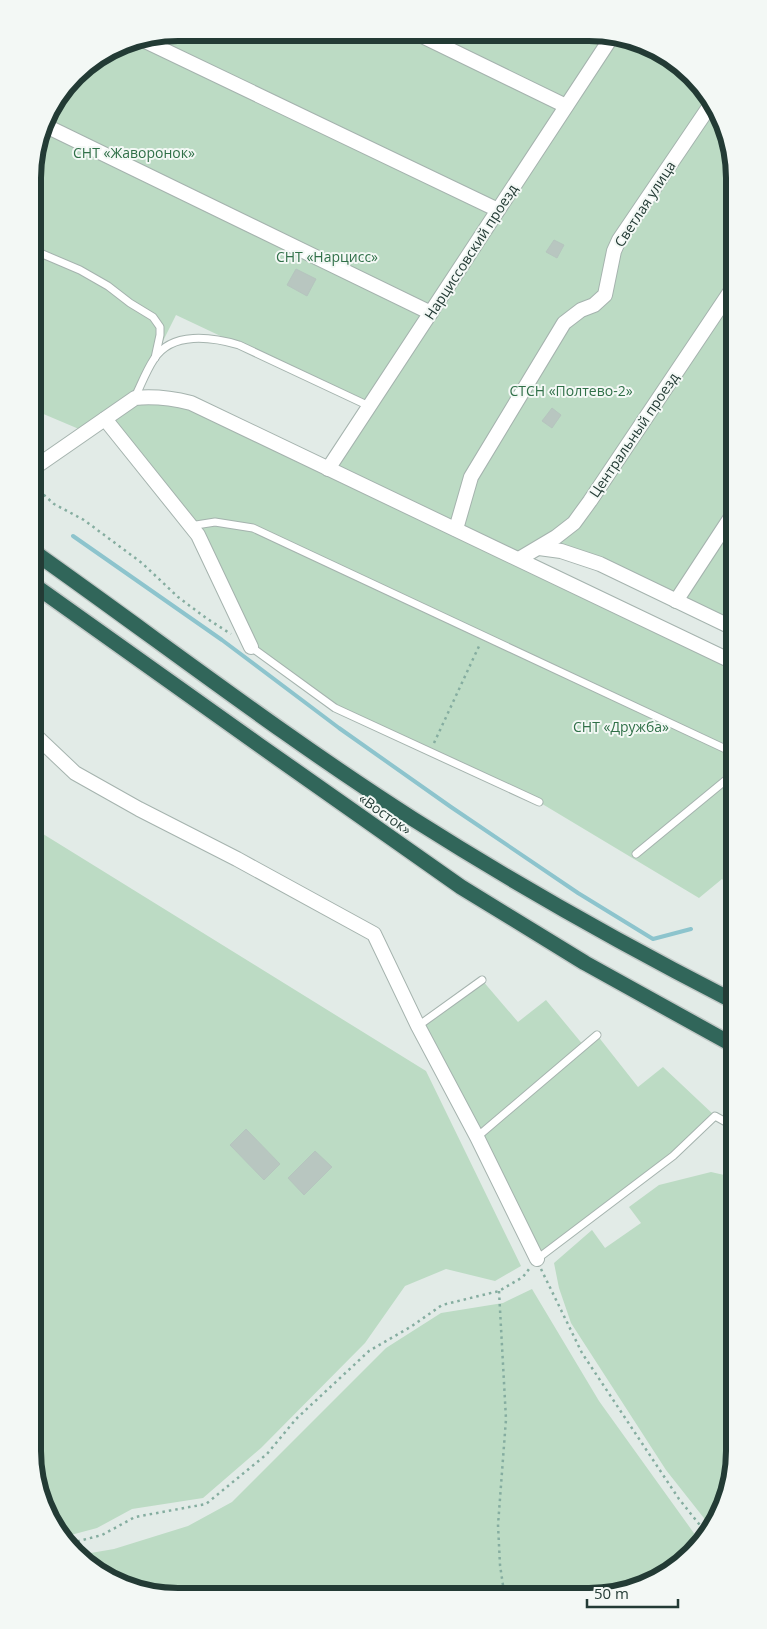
<svg xmlns="http://www.w3.org/2000/svg" width="767" height="1629" font-family="'Open Sans',sans-serif">
	<style>
		.green { fill: #bcdbc4; fill-rule: evenodd }
		.lines { fill: none; stroke-linecap: round; stroke-linejoin: round }
		.stream { stroke: #8dc4cd; stroke-width: 4 }
		.building { fill: #b8c6c0; stroke: #b5c5be }
		.lane-casing { stroke: #a5b3ae; stroke-width: 9 }
		.street-casing { stroke: #a5b3ae; stroke-width: 16 }
		.highway-casing { stroke: #c1c8c6; stroke-width: 18 }
		.path { stroke: #85ada0; stroke-width: 2.5; stroke-dasharray: 2.5 4; stroke-linecap: butt }
		.lane { stroke: #fff; stroke-width: 7 }
		.street { stroke: #fff; stroke-width: 14 }
		.highway { stroke: #31665a; stroke-width: 15 }
		.labels { text-anchor: middle; stroke-width: 4; stroke-linejoin: round; paint-order: stroke }
		.park-label { font-size: 14px; fill: #307048; stroke: #f3f8f5 }
		.street-label { font-size: 14px; fill: #233b35; stroke: #f3f8f5 }
		.rim { fill: none; stroke: #233b35; stroke-width: 6 }
	</style>
	<rect width="100%" height="100%" fill="#e2ebe7"/>
	<g class="green">
		<path d="M178 33 617 35 685 69 729 140 731 627 600 564 539 548 520 559 731 662 732 891 722 879 699 898 539 802 335 708 251 647 198 535 105 419 86 432 34 410 33 168 48 113 82 69 123 43ZM176 315 369 406 328 468 169 398 135 397Z"/>
		<polygon points="35,829 426,1071 521,1266 495,1281 446,1269 405,1286 365,1343 261,1448 203,1498 132,1509 97,1528 67,1536 38,1489"/>
		<polygon points="482,980 518,1022 546,1000 584,1046 597,1035 638,1087 663,1067 715,1116 673,1156 537,1259 418,1026"/>
		<polygon points="711,1172 733,1177 734,1461 724,1506 711,1527 666,1470 571,1323 559,1288 554,1263 592,1230 605,1248 641,1223 629,1207 659,1185"/>
		<polygon points="532,1289 599,1401 701,1543 699,1547 627,1591 150,1594 82,1560 79,1555 114,1549 188,1526 232,1502 386,1348 441,1313 503,1303"/>
	</g>
	<g class="lines">
		<polyline class="stream" points="73,536 222,640 339,728 451,807 578,893 653,939 691,929"/>
	</g>
	<g class="building">
		<polygon points="554,240 564,245 557,258 546,252"/>
		<polygon points="296,269 316,279 307,296 287,285"/>
		<polygon points="552,408 561,415 552,428 542,421"/>
		<polygon points="246,1129 280,1164 264,1180 230,1145"/>
		<polygon points="315,1151 332,1167 304,1195 288,1178"/>
	</g>
	<g class="lines">
		<defs>
			<g id="lane">
				<polyline points="33,250 80,270 108,286 130,303 153,317 160,327 160,335 155,358"/>
				<path d="M135 397C141 385 146 371 154 359 172 331 212 337 239 345L369 406"/>
				<polyline points="190,526 215,522 253,528 732,752"/>
				<polyline points="251,647 335,708 539,802"/>
				<polyline points="636,854 732,775"/>
				<polyline points="418,1026 482,980"/>
				<polyline points="477,1137 597,1035"/>
				<polyline points="537,1259 673,1156 715,1116 733,1126"/>
			</g>
			<g id="street">
				<polyline points="418,34 566,106"/>
				<polyline points="143,40 498,210"/>
				<polyline points="44,125 431,313"/>
				<polyline points="105,419 198,535 251,647"/>
				<path d="M34 468 135 398C155 396 171 398 191 403L731 661"/>
				<polyline points="328,469 613,35"/>
				<polyline points="456,529 471,477 564,323 581,310 594,305 605,295 614,251 619,240 709,107"/>
				<polyline points="539,548 561,551 600,564 731,627"/>
				<polyline points="519,559 556,537 574,523 590,501 730,292"/>
				<polyline points="676,601 731,517"/>
				<polyline points="35,735 75,773 139,809 237,859 374,934 418,1026 477,1137 537,1259"/>
			</g>
			<g id="highway">
				<path d="M34 552C160 641 283 736 413 819 517 885 624 945 733 1001"/>
				<polyline points="34,585 259,745 461,887 585,963 733,1045"/>
			</g>
		</defs>
		<use href="#lane" class="lane-casing"/>
		<use href="#street" class="street-casing"/>
		<use href="#highway" class="highway-casing"/>
		<g class="path">
			<polyline points="34,486 54,504 84,520 142,563 178,597 206,618 231,634"/>
			<polyline points="434,743 480,644"/>
			<polyline points="541,1269 582,1353 679,1499 707,1534"/>
			<polyline points="499,1291 506,1419 498,1525 500,1565 504,1592"/>
			<polyline points="71,1543 102,1535 135,1517 206,1504 267,1454 296,1419 369,1351 412,1326 442,1305 499,1291 523,1277 529,1269"/>
		</g>
		<use href="#lane" class="lane"/>
		<use href="#street" class="street"/>
		<use href="#highway" class="highway"/>
	</g>
	<g class="labels">
		<g class="park-label">
			<text x="134" y="158">СНТ «Жаворонок»</text>
			<text x="327" y="262">СНТ «Нарцисс»</text>
			<text x="571" y="396">СТСН «Полтево-2»</text>
			<text x="621" y="732">СНТ «Дружба»</text>
		</g>
		<g class="street-label">
			<text transform="translate(645 204) rotate(-57)" y="5">Светлая улица</text>
			<text transform="translate(471 252) rotate(-57)" y="5">Нарциссовский проезд</text>
			<text transform="translate(634 435) rotate(-56)" y="5">Центральный проезд</text>
			<text transform="translate(385 814) rotate(35)" y="5">«Восток»</text>
		</g>
	</g>
	<path d="M0 0H767V1629H0ZM178 41H589A137 137 0 0 1 726 178V1451A137 137 0 0 1 589 1588H178A137 137 0 0 1 41 1451V178A137 137 0 0 1 178 41Z" fill="#f3f8f5" fill-rule="evenodd"/>
	<path class="rim" d="M178 41H589A137 137 0 0 1 726 178V1451A137 137 0 0 1 589 1588H178A137 137 0 0 1 41 1451V178A137 137 0 0 1 178 41Z"/>
	<path d="M587 1599v8h91v-8" fill="none" stroke="#233b35" stroke-width="2.5"/>
	<text x="594" y="1599" font-size="15" fill="#233b35" stroke="#f3f8f5" stroke-width="4" paint-order="stroke">50 m</text>
</svg>
